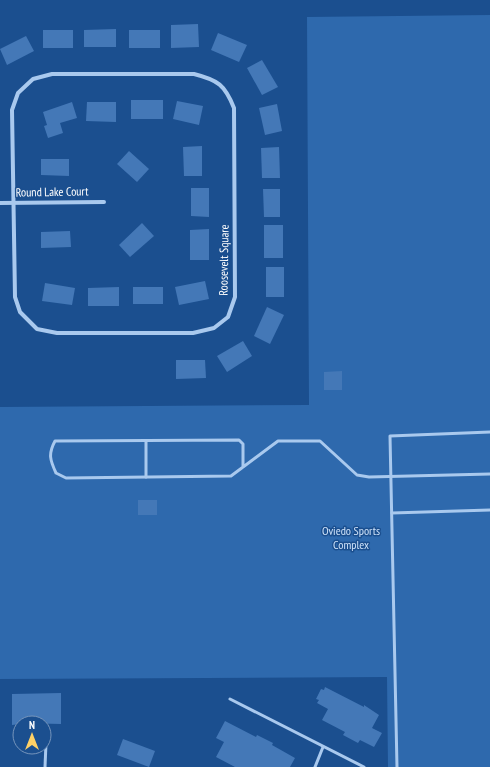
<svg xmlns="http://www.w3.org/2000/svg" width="490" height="767" font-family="'PT Sans Narrow',sans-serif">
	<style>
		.green { fill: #2e69ad }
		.building { fill: #4478b7 }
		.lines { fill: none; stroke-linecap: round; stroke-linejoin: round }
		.lane { stroke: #a9c9ee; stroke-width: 3 }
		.street { stroke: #a9c9ee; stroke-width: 4 }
		.labels { text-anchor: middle; stroke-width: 3; stroke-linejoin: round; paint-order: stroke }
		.street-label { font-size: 12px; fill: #fff; stroke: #1b4f8f }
		.park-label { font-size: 12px; fill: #cfe3fa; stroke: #1b4f8f }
	</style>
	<rect width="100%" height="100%" fill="#1b4f8f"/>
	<polygon class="green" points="490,15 490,767 388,767 387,677 0,679 0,407 309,405 307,17"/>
	<g class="building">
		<polygon points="198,24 199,47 171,48 171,25"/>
		<polygon points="116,29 116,47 84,47 84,30"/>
		<rect x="43" y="30" width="30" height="18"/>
		<rect x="129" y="30" width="31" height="18"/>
		<polygon points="218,33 247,45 239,62 211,50"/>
		<polygon points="26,36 34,51 7,65 0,49"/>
		<polygon points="262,60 278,87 262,95 247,68"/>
		<rect x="131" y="100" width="32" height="19"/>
		<polygon points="177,101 203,106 199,125 173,119"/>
		<polygon points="72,102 77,118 60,123 63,133 48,138 44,126 47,125 43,112"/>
		<polygon points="87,102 116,102 116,122 86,121"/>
		<polygon points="277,104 282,131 265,135 259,108"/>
		<polygon points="202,146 202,176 184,176 183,147"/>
		<polygon points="279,147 280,178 262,178 261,148"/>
		<polygon points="129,151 149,169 137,182 117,164"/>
		<polygon points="41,159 69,159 69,176 41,175"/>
		<polygon points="191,188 209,188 209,217 191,216"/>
		<polygon points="263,189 280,189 280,217 264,217"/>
		<polygon points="142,223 154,236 130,257 119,245"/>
		<rect x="264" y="225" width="19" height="33"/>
		<polygon points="209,229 209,260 190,260 190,230"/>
		<polygon points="70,231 71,247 41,248 41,232"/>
		<rect x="266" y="267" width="18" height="30"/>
		<polygon points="205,281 209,299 179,305 175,287"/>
		<polygon points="45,283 75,288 72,305 42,301"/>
		<polygon points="119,287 119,306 88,306 88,288"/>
		<rect x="133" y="287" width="30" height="17"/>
		<polygon points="267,307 284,315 270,344 254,336"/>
		<polygon points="243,341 252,356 227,372 217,356"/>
		<polygon points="176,360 205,360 206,378 176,379"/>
		<polygon points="342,371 342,390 324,390 324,372"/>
		<rect x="138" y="500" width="19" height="15"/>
		<polygon points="325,687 364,707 364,705 379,715 372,728 382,733 374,747 360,740 358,743 343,735 345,732 322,720 328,709 317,703 319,700 316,699 321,689 324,690"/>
		<polygon points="61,693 61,724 20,723 20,724 12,725 12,694"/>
		<polygon points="225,721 256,737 257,735 273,743 272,745 295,758 290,767 235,767 216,757 224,742 216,738"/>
		<polygon points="123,739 155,751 149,767 117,755"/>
	</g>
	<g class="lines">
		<g class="lane">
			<polyline points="146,441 146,477"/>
			<path d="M243 467V444L239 440 55 441C48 454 50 460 56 473L66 478 231 476 278 441H320L357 475 369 477 490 474"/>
			<polyline points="392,513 490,510"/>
			<polyline points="230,699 364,767"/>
			<polyline points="45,767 46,743"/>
			<polyline points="315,767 323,747"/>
			<polyline points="397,767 390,436 490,432"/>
		</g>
		<g class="street">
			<path d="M52 74H194C218 80 225 85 234 108L235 297 228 317 214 328 193 333H57L37 329 20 312 15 297 12 110 18 93 33 79Z"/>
			<polyline points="0,203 104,202"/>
		</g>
	</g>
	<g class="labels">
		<g class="street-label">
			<text transform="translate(52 192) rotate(-1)" y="4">Round Lake Court</text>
			<text transform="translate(224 260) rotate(-89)" y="4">Roosevelt Square</text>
		</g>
		<g class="park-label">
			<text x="351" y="535">Oviedo Sports<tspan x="351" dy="14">Complex</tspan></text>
		</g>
	</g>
	<g transform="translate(32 735)"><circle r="19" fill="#1b4f8f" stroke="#7695bc"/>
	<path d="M0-3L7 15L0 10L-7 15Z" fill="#ffd166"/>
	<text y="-6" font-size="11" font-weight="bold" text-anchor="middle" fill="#ffffff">N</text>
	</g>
</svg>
